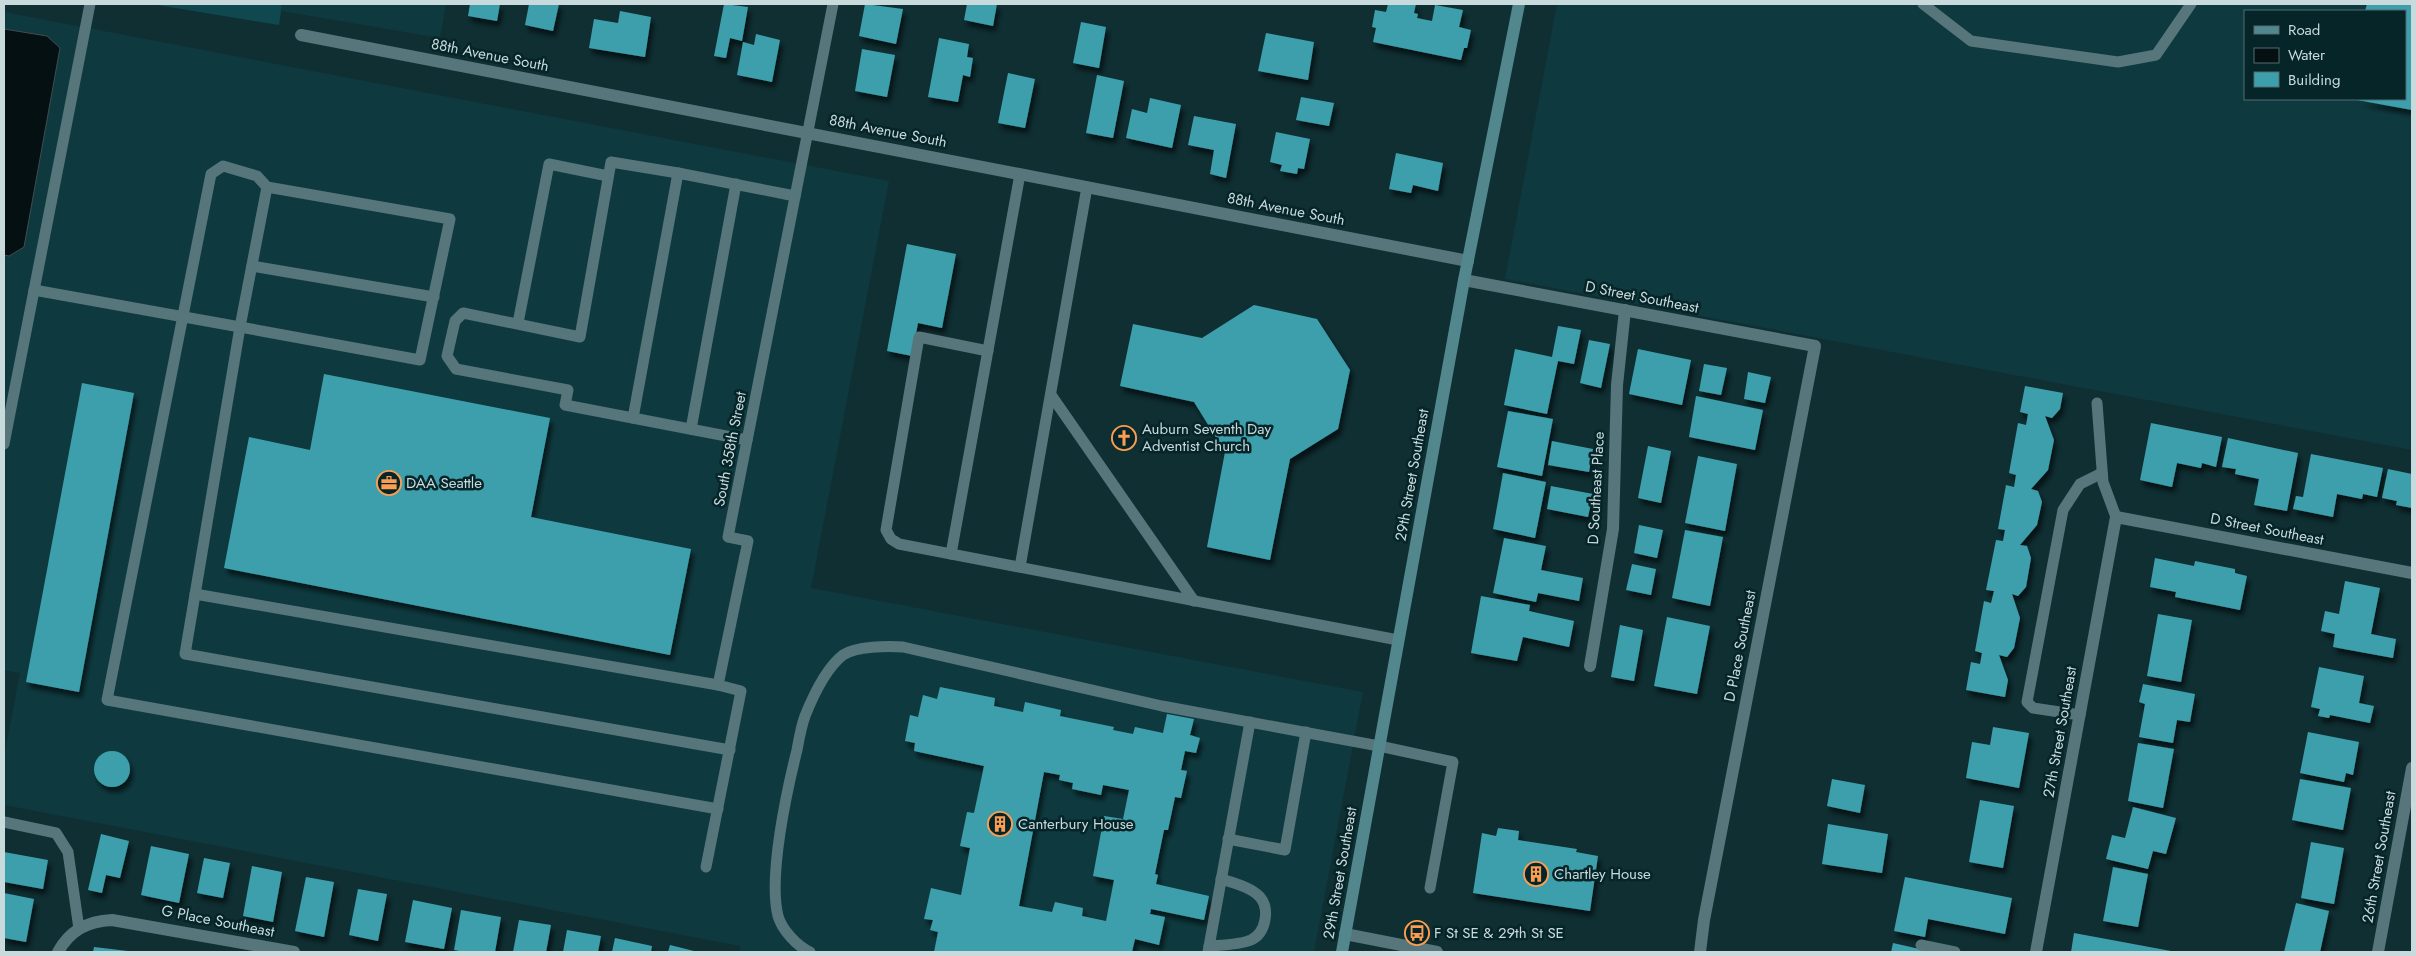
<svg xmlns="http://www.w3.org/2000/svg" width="2416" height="956" font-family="Jost,sans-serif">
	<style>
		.built { fill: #0e3a3f; fill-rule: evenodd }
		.green { fill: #10484f }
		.water { fill: #051012; stroke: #404d4f }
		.building { fill: #3e9fac; fill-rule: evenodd; filter: url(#shadow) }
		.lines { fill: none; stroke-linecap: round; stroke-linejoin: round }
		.lane { stroke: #56767b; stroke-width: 11 }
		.street { stroke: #56767b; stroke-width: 12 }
		.secondary { stroke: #53878e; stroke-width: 12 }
		.labels { text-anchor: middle; stroke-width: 5; stroke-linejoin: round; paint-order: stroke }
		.street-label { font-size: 15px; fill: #c9dadd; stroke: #052529 }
		.poi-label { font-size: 15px; fill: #c9dadd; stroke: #052529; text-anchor: start }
	</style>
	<defs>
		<filter id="shadow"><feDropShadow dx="3" dy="5.5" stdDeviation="2.5" flood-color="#0009"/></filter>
	</defs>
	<rect width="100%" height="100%" fill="#0f2f33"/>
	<g class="built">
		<polygon points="282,4 446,4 440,38 281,11"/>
		<path d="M1557 4H2412V450L1505 279ZM2245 11H2405V99H2245Z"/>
		<polygon points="4,12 889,181 811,588 1363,692 1314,952 740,952 740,946 4,805 4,757 20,673 4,670"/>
	</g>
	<polygon class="green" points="151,4 282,4 279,25"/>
	<polygon class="water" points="4,29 47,36 60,48 24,247 9,256 4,255"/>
	<g class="building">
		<polygon points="470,4 500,4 497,21 468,16"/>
		<polygon points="529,4 559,4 553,31 525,25"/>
		<polygon points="724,4 748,7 742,41 730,38 726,58 714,56"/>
		<polygon points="865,4 903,9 896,44 859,36"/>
		<polygon points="967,4 997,4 993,26 964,20"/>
		<polygon points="1388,4 1416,4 1414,13 1418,14 1417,18 1432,21 1435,5 1463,10 1459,27 1471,30 1467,48 1464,48 1461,60 1373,42 1376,28 1372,27 1375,10 1386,12"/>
		<polygon points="2367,4 2412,4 2412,110 2357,100 2405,99 2405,11 2365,11"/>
		<polygon points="620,11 651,17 645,57 589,48 594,19 618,23"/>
		<polygon points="1081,22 1106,27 1099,68 1073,63"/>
		<polygon points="1266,33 1314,42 1308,80 1258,71"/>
		<polygon points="756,34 780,40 772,82 737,75 743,42 754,45"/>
		<polygon points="939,38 969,44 967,57 973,58 970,77 963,75 958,102 928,97"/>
		<polygon points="862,49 895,55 887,97 855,91"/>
		<polygon points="1008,73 1035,79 1025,128 998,123"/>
		<polygon points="1097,75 1124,81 1113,138 1086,133"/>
		<polygon points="1301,97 1334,103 1329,126 1296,120"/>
		<polygon points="1150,98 1181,105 1172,148 1126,138 1132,109 1147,113"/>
		<polygon points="1194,116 1236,124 1226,178 1210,174 1214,150 1188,145"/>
		<polygon points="1276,132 1310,139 1304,169 1298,168 1297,174 1280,171 1282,165 1270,162"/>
		<polygon points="1396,153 1443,163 1438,191 1413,185 1411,193 1389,189"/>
		<polygon points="907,244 956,254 942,328 918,323 912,356 887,351"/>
		<polygon points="1254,305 1317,319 1350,370 1338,429 1290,459 1270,560 1207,547 1225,452 1194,402 1120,386 1133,324 1202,338"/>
		<polygon points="1558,326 1581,330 1574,364 1558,361 1547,414 1504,405 1515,349 1552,357"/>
		<polygon points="1589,340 1610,344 1601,388 1580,383"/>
		<polygon points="1638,349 1691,360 1682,405 1629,394"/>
		<polygon points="1704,364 1727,368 1721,395 1699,391"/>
		<polygon points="1748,372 1771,377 1765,403 1744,399"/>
		<polygon points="324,374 550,418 531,517 691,549 670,655 224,568 249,437 310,450"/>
		<polygon points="82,383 134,393 79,692 26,682"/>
		<polygon points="2025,386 2063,393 2060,409 2052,418 2045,416 2054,440 2048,470 2031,489 2038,491 2042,502 2037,525 2020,545 2027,546 2031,558 2026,587 2018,596 2012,594 2020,618 2014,648 2007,657 1999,655 2008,680 2005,697 1966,690 1971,662 1980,664 1982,653 1975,651 1984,601 1991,603 1994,591 1986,590 1996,540 2003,541 2005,530 1998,529 2006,485 2014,487 2016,475 2009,473 2018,423 2026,425 2028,414 2020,412"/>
		<polygon points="1696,396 1763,410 1755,450 1689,437"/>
		<polygon points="1508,411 1553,419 1542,476 1497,467"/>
		<polygon points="2151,423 2222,437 2216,467 2202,463 2201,468 2177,463 2172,487 2140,480"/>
		<polygon points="2228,438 2298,453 2287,511 2254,505 2259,479 2235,474 2236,469 2222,467"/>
		<polygon points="1552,441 1593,449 1589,472 1548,465"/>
		<polygon points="1648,446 1671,451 1661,503 1638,498"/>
		<polygon points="2311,454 2383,468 2377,497 2363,494 2362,499 2337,494 2333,517 2293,509 2296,496 2303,497"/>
		<polygon points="1698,456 1737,464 1725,531 1685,523"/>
		<polygon points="2388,469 2412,474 2412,508 2396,505 2397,501 2382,498"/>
		<polygon points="1503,473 1546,482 1535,538 1493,529"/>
		<polygon points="1551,486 1593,494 1588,517 1547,509"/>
		<polygon points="1639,525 1663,530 1657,558 1634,553"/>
		<polygon points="1685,530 1723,537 1710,606 1672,598"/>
		<polygon points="1504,538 1546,546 1541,570 1583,578 1579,601 1538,593 1536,602 1493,593"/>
		<polygon points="2155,558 2194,566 2195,561 2235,569 2235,573 2247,576 2240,610 2175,597 2176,592 2150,587"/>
		<polygon points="1632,564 1656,569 1651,595 1626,590"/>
		<polygon points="2345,581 2380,588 2371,634 2396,639 2393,658 2333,647 2335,634 2321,631 2325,611 2339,614"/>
		<polygon points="1481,596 1530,605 1529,611 1574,621 1569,647 1523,637 1517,661 1471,653"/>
		<polygon points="2158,614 2192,620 2181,682 2147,676"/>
		<polygon points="1667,617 1710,626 1697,694 1654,686"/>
		<polygon points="1620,625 1643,630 1634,681 1611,677"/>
		<polygon points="2319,667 2364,676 2359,703 2374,706 2370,723 2330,715 2329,718 2318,716 2320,709 2311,707"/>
		<polygon points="2143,684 2195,694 2190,722 2177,720 2173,743 2139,737 2145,704 2139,702"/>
		<path d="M940 687 995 698 994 706 1023 712 1025 702 1061 710 1060 716 1114 727 1113 730 1133 734 1135 727 1163 733 1167 714 1194 719 1190 735 1200 738 1196 753 1185 751 1181 770 1187 771 1181 798 1175 797 1168 830H1164L1155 874 1158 875 1156 884 1209 896 1204 920 1151 909 1150 914 1165 917 1159 945 1135 939 1132 952H934L938 932 930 930 933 920 924 919 931 888 961 895 970 848 960 846 967 812 974 813 984 766 914 751 915 743 905 741 910 715 918 717 923 695 937 699ZM1044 772 1060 775 1059 780 1073 783 1072 789 1101 795 1103 785 1129 790 1123 819 1104 816 1093 876 1114 880 1106 921 1082 916 1083 908 1055 902 1052 912 1019 906Z"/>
		<polygon points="1993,727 2029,733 2019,788 1966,778 1972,742 1990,745"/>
		<polygon points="2308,732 2359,742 2353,775 2346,773 2344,782 2300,773"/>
		<polygon points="2138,743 2174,749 2163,808 2128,801"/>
		<circle cx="112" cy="769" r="18"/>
		<polygon points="1832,779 1865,785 1860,813 1827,806"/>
		<polygon points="2300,779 2351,788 2343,830 2292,820"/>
		<polygon points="1980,800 2014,806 2003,868 1969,862"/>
		<polygon points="2133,807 2176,818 2166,854 2153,851 2148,869 2106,859 2112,835 2125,838"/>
		<polygon points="1828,824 1888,834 1882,873 1822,864"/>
		<polygon points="1498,828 1519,831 1518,840 1577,849 1576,852 1598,856 1590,911 1473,893 1482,833 1496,836"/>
		<polygon points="101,834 129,841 120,878 106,875 102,893 88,890"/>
		<polygon points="2311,842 2344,848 2334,904 2301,898"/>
		<polygon points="151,846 189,854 179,903 141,895"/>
		<polygon points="4,852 48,860 43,889 4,882"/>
		<polygon points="204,858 230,863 223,898 197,893"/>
		<polygon points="252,866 282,872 273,922 243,916"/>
		<polygon points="2113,867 2148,874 2138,927 2103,921"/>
		<polygon points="306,877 334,882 324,937 295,931"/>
		<polygon points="1905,877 2012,898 2005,934 1928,919 1925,937 1894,931"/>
		<polygon points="358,889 387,894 378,941 349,935"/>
		<polygon points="4,893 34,899 26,942 4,938"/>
		<polygon points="413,900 452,908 444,949 405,942"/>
		<polygon points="2296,903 2329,911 2320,952 2284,952"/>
		<polygon points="461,910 501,917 495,952 465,952 454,950"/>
		<polygon points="519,920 551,925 546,952 513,952"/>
		<polygon points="567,930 601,936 598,952 563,952"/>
		<polygon points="2074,933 2171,951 2171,952 2071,952"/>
		<polygon points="615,938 652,946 651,952 612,952"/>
		<polygon points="1893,943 1924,950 1924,952 1891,952"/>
		<polygon points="670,945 698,952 668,952"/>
		<polygon points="94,947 128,951 128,952 93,952"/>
	</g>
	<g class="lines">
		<g class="lane">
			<polyline points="1923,4 1971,41 2118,62 2156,55 2191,4"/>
			<polyline points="678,173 611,162 580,337 463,313 455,321 447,356 456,369 568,390 565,405 747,440"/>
			<polyline points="267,187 240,327 420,360 450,219 267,187 257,176 223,166 211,174 107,700 718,809"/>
			<polyline points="252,266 434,297"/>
			<polyline points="34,290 240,327 185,654 730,750"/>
			<polyline points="518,323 549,164 608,176"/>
			<polyline points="988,351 919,337 886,530 891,539 899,544 1398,640"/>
			<polyline points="1051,395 1194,601"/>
			<polyline points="2097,403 2103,482 2116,517"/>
			<polyline points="633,418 678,173 795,196"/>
			<polyline points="691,429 736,184"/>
			<polyline points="4,444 90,4"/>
			<polyline points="951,554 1020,174"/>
			<polyline points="1020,567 1087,187"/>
			<polyline points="195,594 718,685"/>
			<polyline points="2080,715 2033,708 2027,702 2063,510 2080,484 2102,473"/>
			<polyline points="4,822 56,833 68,852 79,929"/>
			<polyline points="1228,839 1285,850 1306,732"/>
			<polyline points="706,867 741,691 718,685 748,541 728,537 833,4"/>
			<polyline points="1921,945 1955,952"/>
			<path d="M1209 946C1221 945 1239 945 1251 940 1266 933 1270 909 1260 897 1251 887 1233 883 1221 879"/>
			<path d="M810 952C797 946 782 930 778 916 768 876 787 790 797 750 799 739 801 727 805 716 813 696 825 669 843 655 856 646 888 646 903 647L1162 706 1379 746 1453 762 1430 888"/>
			<polyline points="1208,952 1250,722"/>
		</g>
		<g class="street">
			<polyline points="301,35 1468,261"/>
			<polyline points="1464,280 1815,346 1704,920 1700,952"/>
			<polyline points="1590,666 1613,529 1617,385 1625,310"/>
			<polyline points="1345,934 1437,952"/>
			<path d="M58 952C70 930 88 921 112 920L294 952"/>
			<polyline points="2036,952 2116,517 2412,573"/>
			<polyline points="2378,952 2412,768"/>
		</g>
		<polyline class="secondary" points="1342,952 1464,280 1519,4"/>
	</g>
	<defs>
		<symbol id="church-ring" viewBox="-11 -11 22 22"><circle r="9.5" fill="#052529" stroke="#fc9e52" stroke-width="1.5"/><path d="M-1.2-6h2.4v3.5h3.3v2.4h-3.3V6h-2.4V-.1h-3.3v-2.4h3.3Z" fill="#fc9e52"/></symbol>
		<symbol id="office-ring" viewBox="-11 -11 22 22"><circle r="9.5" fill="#052529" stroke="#fc9e52" stroke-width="1.5"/><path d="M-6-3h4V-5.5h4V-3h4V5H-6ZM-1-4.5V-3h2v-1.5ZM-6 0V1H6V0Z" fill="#fc9e52"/></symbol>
		<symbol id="building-ring" viewBox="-11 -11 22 22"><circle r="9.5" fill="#052529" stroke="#fc9e52" stroke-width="1.5"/><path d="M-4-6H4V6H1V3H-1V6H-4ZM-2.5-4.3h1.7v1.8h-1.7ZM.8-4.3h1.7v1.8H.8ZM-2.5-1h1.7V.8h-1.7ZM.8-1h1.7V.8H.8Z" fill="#fc9e52"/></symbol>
		<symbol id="bus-ring" viewBox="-11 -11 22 22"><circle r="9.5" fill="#052529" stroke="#fc9e52" stroke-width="1.5"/><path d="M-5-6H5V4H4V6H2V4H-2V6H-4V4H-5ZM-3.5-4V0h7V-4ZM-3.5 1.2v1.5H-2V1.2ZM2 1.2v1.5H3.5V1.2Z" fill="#fc9e52"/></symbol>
	</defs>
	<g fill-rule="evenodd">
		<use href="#church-ring" x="1110" y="424" width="28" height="28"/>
		<use href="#office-ring" x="375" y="469" width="28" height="28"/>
		<use href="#building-ring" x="986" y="810" width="28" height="28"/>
		<use href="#building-ring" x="1522" y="860" width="28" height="28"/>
		<use href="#bus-ring" x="1403" y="919" width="28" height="28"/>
	</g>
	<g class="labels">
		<g class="street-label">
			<text transform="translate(490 55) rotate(11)" y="5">88th Avenue South</text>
			<text transform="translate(888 131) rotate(11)" y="5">88th Avenue South</text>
			<text transform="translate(1286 209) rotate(11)" y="5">88th Avenue South</text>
			<text transform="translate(1642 297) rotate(11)" y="5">D Street Southeast</text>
			<text transform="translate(730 449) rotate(-79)" y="5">South 358th Street</text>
			<text transform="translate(1412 475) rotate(-80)" y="5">29th Street Southeast</text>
			<text transform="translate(1596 488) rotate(-87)" y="5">D Southeast Place</text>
			<text transform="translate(2267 529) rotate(11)" y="5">D Street Southeast</text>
			<text transform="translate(1740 646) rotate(-79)" y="5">D Place Southeast</text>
			<text transform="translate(2060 732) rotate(-80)" y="5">27th Street Southeast</text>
			<text transform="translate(2379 857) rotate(-80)" y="5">26th Street Southeast</text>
			<text transform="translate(1340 873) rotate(-80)" y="5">29th Street Southeast</text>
			<text transform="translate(218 921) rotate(11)" y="5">G Place Southeast</text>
		</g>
		<g class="poi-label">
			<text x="1142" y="434">Auburn Seventh Day<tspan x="1142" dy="17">Adventist Church</tspan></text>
			<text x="406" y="488">DAA Seattle</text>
			<text x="1018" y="829">Canterbury House</text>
			<text x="1554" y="879">Chartley House</text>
			<text x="1434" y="938">F St SE &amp; 29th St SE</text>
		</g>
	</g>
	<rect width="2416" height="956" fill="none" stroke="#c9dadd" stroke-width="10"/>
	<rect x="2244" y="10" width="162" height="90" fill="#052529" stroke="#536d71"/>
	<rect x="2254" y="26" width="25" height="8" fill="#53878e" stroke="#536d71"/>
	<text x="2288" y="35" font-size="15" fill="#c9dadd">Road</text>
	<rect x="2254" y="48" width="25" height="15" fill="#051012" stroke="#536d71"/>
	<text x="2288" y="60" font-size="15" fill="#c9dadd">Water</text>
	<rect x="2254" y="72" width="25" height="15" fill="#3e9fac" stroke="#536d71"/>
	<text x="2288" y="85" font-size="15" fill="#c9dadd">Building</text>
</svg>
